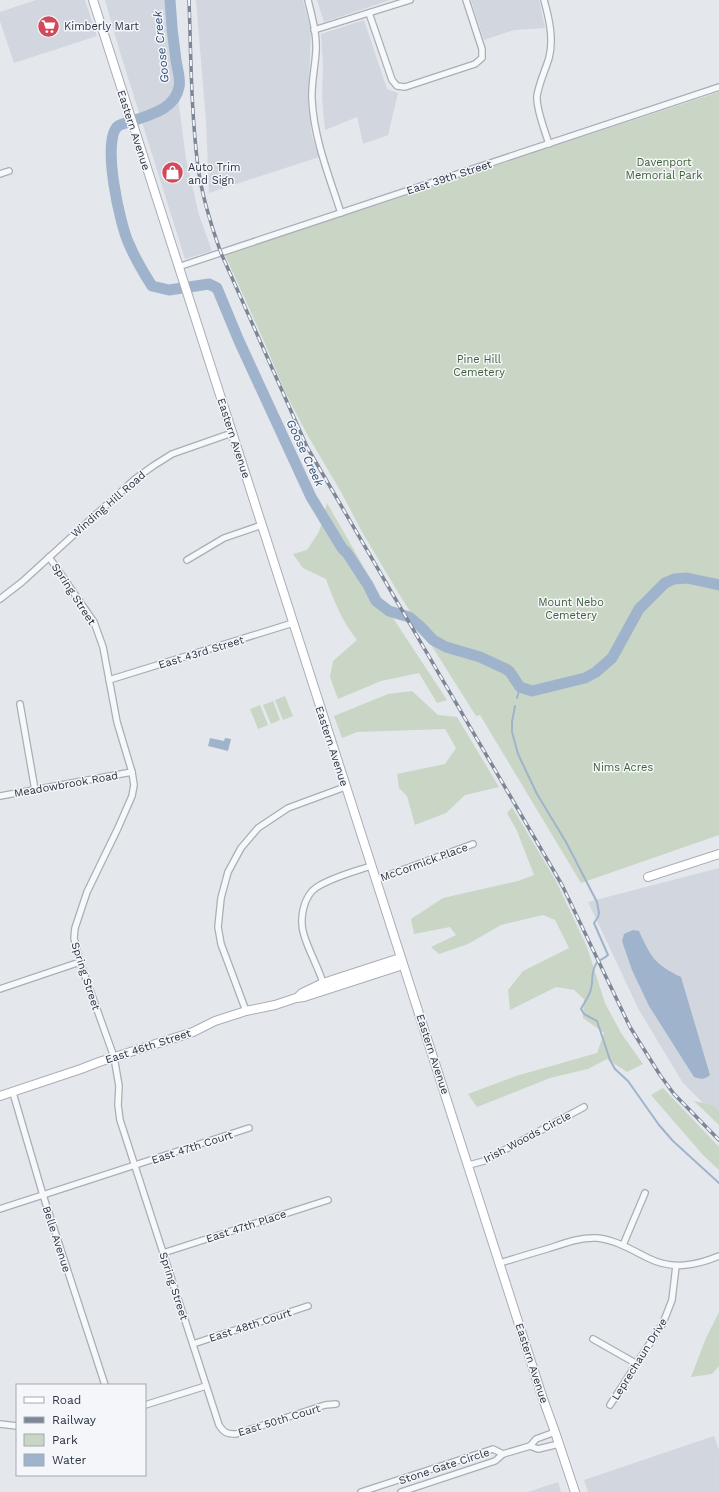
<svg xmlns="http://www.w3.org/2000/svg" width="719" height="1492" font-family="'Work Sans',sans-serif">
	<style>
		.built { fill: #d2d6de }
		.green { fill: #c9d6c5 }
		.water { fill: #9fb4cc }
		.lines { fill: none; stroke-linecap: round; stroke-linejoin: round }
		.stream { stroke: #9fb4cc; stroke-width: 2 }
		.river { stroke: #9fb4cc; stroke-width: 11 }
		.street-casing { stroke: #a9aeb7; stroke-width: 8 }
		.secondary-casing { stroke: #a9aeb7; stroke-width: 10 }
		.street { stroke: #f7f8fa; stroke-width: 5.5 }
		.secondary { stroke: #fff; stroke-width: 8 }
		.rail-casing { stroke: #7d8696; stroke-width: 3.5 }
		.rail { stroke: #f4f6f9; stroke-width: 2; stroke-dasharray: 6; stroke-linecap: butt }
		.labels { text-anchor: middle; stroke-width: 3; stroke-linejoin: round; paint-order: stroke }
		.poi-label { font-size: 11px; fill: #2b3445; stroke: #f4f6f9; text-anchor: start }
		.street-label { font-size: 11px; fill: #2b3445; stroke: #f4f6f9 }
		.park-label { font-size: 11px; fill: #3f6138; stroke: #f4f6f9 }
		.water-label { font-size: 12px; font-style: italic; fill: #34527a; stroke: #f4f6f9 }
	</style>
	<rect width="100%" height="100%" fill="#e4e7ec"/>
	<g class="built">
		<polygon points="36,0 85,0 97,36 14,63 0,21 0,12"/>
		<polygon points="105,0 167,0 170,36 186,159 199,215 212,251 185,259 120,52"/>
		<polygon points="196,0 303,0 311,31 308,104 312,136 319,157 209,193 206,121"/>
		<polygon points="317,0 390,0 324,22"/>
		<polygon points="471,0 539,0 545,28 514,30 484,40"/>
		<polygon points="364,20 387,89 398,93 388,135 363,144 357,117 325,130 322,98 323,65 321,34"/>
		<polygon points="719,868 719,1119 683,1083 639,1010 588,902"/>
		<polygon points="714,1436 719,1450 719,1492 588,1492 584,1480"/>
		<polygon points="558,1482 561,1492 528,1492"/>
	</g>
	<g class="green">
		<polygon points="719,92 719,835 581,883 480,715 476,716 399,594 362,532 341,492 308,436 285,392 263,339 225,255"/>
		<path d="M327 503 393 618 447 700 437 703 419 673 381 681 338 699 330 677 333 661 357 640C342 621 334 601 326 579L303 568 293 554 307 550 319 532Z"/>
		<polygon points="412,691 438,715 457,717 499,787 465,795 446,813 415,825 407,796 399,788 397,774 445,764 456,748 445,729 357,732 342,738 334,716 388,694"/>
		<polygon points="285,696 293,716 283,720 275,700"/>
		<polygon points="273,701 280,720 271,724 263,705"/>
		<polygon points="260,705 268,725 258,729 250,709"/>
		<polygon points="512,807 556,881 587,947 605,1003 621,1033 643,1064 627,1072 607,1059 588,1069 550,1078 477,1107 468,1094 516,1076 597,1053 604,1033 583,1018 584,999 574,990 556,987 510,1010 508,990 523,971 569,948 555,920 543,915 501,925 468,944 439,954 431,947 456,935 450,927 414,934 411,919 443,898 518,881 534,875 517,831 507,813"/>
		<polygon points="663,1088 719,1147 719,1170 703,1155 651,1095"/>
		<polygon points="694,1101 712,1105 719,1111 719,1125"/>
		<polygon points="719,1312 719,1366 712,1374 691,1377 706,1338"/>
	</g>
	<g class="water">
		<polygon points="210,738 224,741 225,738 231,739 228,751 208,746"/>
		<path d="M633 930 639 931C651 957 654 964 681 977L710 1075C704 1080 701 1079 694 1077L649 1006 632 970 622 941 624 934Z"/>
	</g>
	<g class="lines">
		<g class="stream">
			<polyline points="517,698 520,687"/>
			<path d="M515 706 512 722V732L518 754 537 794 566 842 597 902 599 913 598 917 594 923 608 955C604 959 598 960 596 964 590 973 594 983 590 992 588 998 584 1003 581 1009L584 1014 597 1021 610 1060 615 1069 628 1081 659 1125 673 1141 719 1183"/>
		</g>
		<path class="river" d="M170 0C171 20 173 40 176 60 177 68 181 80 179 87 175 110 148 115 130 122 126 123 121 124 118 126 101 140 120 225 129 244 135 258 143 272 152 286L169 290 209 284 217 288 239 341 311 497 342 548 347 553 368 585 376 601 389 611 409 617 421 627 433 640 446 647 480 657 506 669 510 672 520 687 532 691 585 678 596 672 612 658 639 609 665 583 674 579 687 578 719 585"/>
		<defs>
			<g id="street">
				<path d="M308 0C312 17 317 34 316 51 315 68 311 84 312 100 314 139 329 176 341 213"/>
				<path d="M544 0C549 18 554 39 549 58 545 71 539 83 537 96 536 109 545 131 549 144"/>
				<polyline points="369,13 392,80 397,86 405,87 475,64 482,58 482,49 466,0"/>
				<polyline points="314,30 410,0"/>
				<polyline points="0,174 9,171"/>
				<polyline points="178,267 719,87"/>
				<path d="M49 557 94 622 103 647 117 722 132 772 134 785 132 796 118 828 87 892 75 928 74 938 80 962 114 1057 119 1086 118 1105 120 1120 219 1425C224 1433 227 1434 236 1434L325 1405 336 1404"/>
				<polyline points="187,560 224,538 262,525"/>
				<polyline points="0,599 22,582 135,479 153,466 172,454 232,433"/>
				<polyline points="109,680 293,623"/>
				<polyline points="20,704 35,790"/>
				<polyline points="0,796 132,772"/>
				<polyline points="375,880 473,844"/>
				<path d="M324 986C319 968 309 952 304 935 299 920 303 896 317 887 333 877 353 872 371 866"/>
				<polyline points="0,989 80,962"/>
				<polyline points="246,1011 221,944 218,927 221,898 228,872 241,848 258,828 288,808 345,787"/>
				<polyline points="13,1093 43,1195 105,1385"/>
				<polyline points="469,1165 484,1161 584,1107"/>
				<polyline points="0,1209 249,1128"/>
				<polyline points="623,1245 645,1193"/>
				<polyline points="163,1253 328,1200"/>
				<path d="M500 1263C516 1258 533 1253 550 1248 565 1243 581 1237 597 1238 616 1240 632 1250 648 1258 672 1270 695 1266 719 1256"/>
				<polyline points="593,1339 637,1364"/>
				<polyline points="193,1344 308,1306"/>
				<polyline points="145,1405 206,1386"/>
				<polyline points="610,1405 663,1323 672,1300 676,1266"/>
				<polyline points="0,1424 17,1426"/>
				<polyline points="555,1432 536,1439 530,1446 538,1449 559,1444"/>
				<polyline points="361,1492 493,1449 503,1454"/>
				<polyline points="401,1492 495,1461 503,1454 530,1446"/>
			</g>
			<g id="secondary">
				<path d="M93 0C240 466 394 930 542 1396L555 1432 575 1492"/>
				<polyline points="648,877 719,854"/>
				<polyline points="299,996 302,993 323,983 400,958"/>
				<polyline points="0,1096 81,1069 99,1062 193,1032 215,1021 246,1011 275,1005 296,998 304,997 403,965"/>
			</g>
		</defs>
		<use href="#street" class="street-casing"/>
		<use href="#secondary" class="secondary-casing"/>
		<use href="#street" class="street"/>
		<use href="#secondary" class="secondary"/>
		<defs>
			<path id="rail" d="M189 0C191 56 191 112 198 167 202 197 211 225 221 253L307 447 562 885 630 1027 660 1075 674 1094 719 1140"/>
		</defs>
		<use href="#rail" class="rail-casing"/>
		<use href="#rail" class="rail"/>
	</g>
	<defs>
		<symbol id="supermarket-disc" viewBox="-11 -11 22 22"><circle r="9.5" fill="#d1495b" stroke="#f4f6f9"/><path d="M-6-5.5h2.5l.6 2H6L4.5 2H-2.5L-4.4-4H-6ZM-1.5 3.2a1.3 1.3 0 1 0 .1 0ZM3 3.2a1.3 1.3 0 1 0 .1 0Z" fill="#fff"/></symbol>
		<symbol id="shop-disc" viewBox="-11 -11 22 22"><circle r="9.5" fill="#d1495b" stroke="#f4f6f9"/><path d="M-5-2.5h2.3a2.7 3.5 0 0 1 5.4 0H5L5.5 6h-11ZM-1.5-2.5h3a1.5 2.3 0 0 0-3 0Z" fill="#fff"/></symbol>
	</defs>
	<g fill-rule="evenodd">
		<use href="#supermarket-disc" x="36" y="14" width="25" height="25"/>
		<use href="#shop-disc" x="160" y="160" width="25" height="25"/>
	</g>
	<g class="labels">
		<g class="poi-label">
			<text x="64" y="30">Kimberly Mart</text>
			<text x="188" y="171">Auto Trim<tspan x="188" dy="13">and Sign</tspan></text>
		</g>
		<g class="street-label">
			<text transform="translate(134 130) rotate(72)" y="4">Eastern Avenue</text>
			<text transform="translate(449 177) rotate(-18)" y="4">East 39th Street</text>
			<text transform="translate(234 438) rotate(72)" y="4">Eastern Avenue</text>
			<text transform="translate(108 504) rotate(-41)" y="4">Winding Hill Road</text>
			<text transform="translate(74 594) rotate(57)" y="4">Spring Street</text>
			<text transform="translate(201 652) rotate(-17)" y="4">East 43rd Street</text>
			<text transform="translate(332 746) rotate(72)" y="4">Eastern Avenue</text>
			<text transform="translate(66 784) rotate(-10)" y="4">Meadowbrook Road</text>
			<text transform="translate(424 862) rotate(-20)" y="4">McCormick Place</text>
			<text transform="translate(86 976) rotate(72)" y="4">Spring Street</text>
			<text transform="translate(148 1046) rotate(-18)" y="4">East 46th Street</text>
			<text transform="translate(433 1054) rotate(72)" y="4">Eastern Avenue</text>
			<text transform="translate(527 1137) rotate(-28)" y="4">Irish Woods Circle</text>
			<text transform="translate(192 1147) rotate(-18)" y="4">East 47th Court</text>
			<text transform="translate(246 1226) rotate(-18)" y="4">East 47th Place</text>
			<text transform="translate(57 1239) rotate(72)" y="4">Belle Avenue</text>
			<text transform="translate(174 1286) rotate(72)" y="4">Spring Street</text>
			<text transform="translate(250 1325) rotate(-18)" y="4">East 48th Court</text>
			<text transform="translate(639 1359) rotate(-58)" y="4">Leprechaun Drive</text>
			<text transform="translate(532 1363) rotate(72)" y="4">Eastern Avenue</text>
			<text transform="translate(279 1420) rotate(-17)" y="4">East 50th Court</text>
			<text transform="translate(444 1466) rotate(-18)" y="4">Stone Gate Circle</text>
		</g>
		<g class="park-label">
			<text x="664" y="166">Davenport<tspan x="664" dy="13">Memorial Park</tspan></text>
			<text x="479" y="363">Pine Hill<tspan x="479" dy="13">Cemetery</tspan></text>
			<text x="571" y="606">Mount Nebo<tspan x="571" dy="13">Cemetery</tspan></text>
			<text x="623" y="771">Nims Acres</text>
		</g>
		<g class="water-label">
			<text transform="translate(161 47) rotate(-96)" y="4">Goose Creek</text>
			<text transform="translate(305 453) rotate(65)" y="4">Goose Creek</text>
		</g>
	</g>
	<rect x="16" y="1384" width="130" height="92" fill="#f4f6f9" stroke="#a4a8b1"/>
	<rect x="24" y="1397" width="20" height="6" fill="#ffffff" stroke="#a4a8b1"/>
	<text x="52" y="1404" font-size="12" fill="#2b3445">Road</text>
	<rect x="24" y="1417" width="20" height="6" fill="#7d8696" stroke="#a4a8b1"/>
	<text x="52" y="1424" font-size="12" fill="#2b3445">Railway</text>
	<rect x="24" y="1434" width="20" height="12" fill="#c9d6c5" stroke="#a4a8b1"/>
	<text x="52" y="1444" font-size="12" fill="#2b3445">Park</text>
	<rect x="24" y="1454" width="20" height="12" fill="#9fb4cc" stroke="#a4a8b1"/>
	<text x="52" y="1464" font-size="12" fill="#2b3445">Water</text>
</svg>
